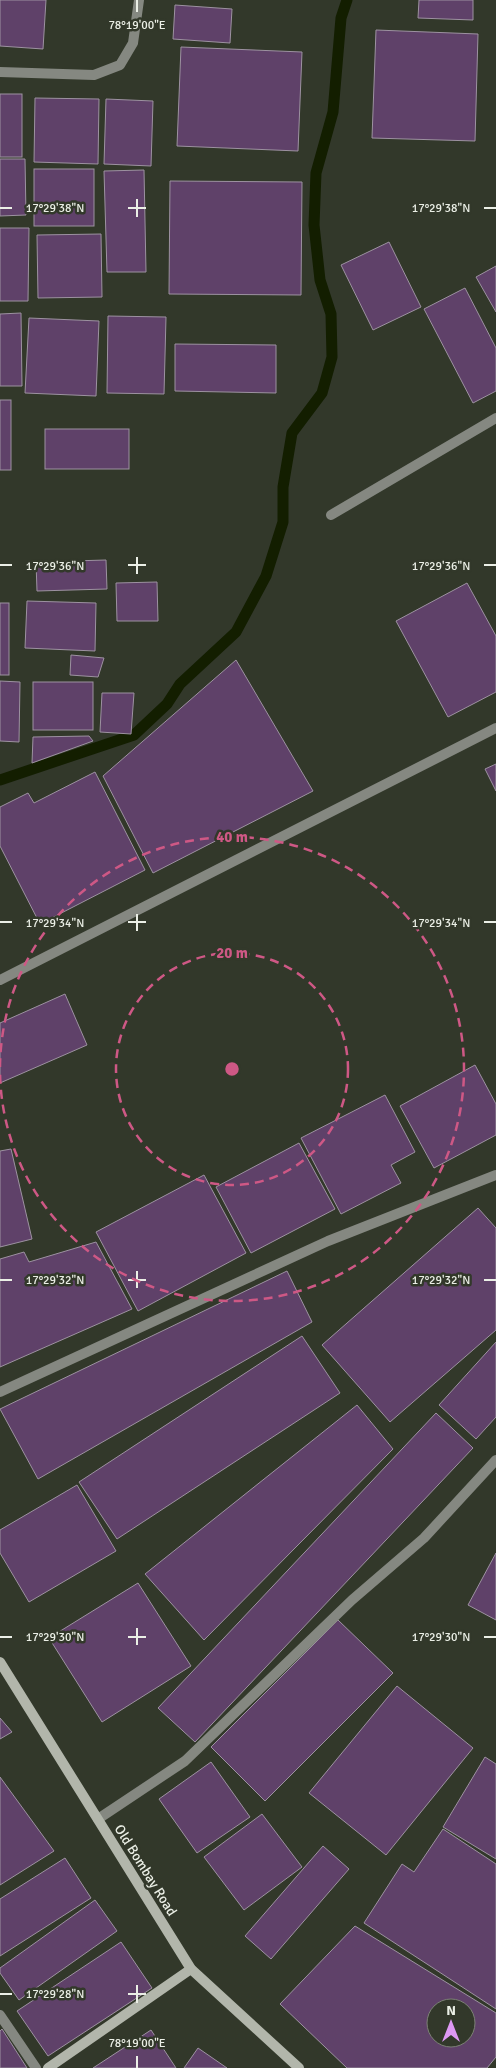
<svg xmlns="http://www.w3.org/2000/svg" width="496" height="2068" font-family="Signika,sans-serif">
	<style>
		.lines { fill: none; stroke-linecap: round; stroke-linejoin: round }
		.stream { stroke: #131e00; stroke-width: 11 }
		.building { fill: #5f4169; stroke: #9d92a1; fill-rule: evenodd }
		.street { stroke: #858881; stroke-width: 10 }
		.secondary { stroke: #b2b6ab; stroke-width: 10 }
		.ticks { fill: none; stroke: #ebefe6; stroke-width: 2 }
		.ring { fill: none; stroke: #ce5885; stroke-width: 2.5; stroke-dasharray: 9 6 }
		.labels { text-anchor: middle; stroke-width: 5; stroke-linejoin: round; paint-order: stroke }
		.street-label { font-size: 14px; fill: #ebefe6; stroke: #32382a }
		.ticks-label { font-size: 12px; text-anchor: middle; fill: #ebefe6; stroke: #32382a; stroke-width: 5; stroke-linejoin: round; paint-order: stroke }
		.centre { fill: #ce5885; stroke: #32382a; stroke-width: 2.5 }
		.ring-label { font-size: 15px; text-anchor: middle; font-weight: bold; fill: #ce5885; stroke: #32382a; stroke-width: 5; stroke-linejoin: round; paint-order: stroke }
	</style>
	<rect width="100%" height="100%" fill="#32382a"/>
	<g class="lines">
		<polyline class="stream" points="0,780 134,735 167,704 180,684 236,632 266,576 283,522 283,487 292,433 322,393 332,357 331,314 320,280 314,225 316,173 333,112 341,18 347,0"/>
	</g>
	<g class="building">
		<polygon points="0,0 46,0 43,49 0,46"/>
		<polygon points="419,0 473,0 473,20 418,18"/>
		<polygon points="175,5 232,9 230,43 173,39"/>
		<polygon points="376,30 478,34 475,141 372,138"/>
		<polygon points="181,47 302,52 298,151 177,146"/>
		<rect x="0" y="94" width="22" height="63"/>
		<polygon points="35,98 99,99 98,164 34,162"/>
		<polygon points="106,99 153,101 151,166 104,164"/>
		<polygon points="0,159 25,159 26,215 0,216"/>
		<rect x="34" y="169" width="60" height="57"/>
		<polygon points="144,170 146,272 107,272 104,171"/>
		<polygon points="170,181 302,182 301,295 169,294"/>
		<polygon points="0,228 29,228 28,301 0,301"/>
		<polygon points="101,234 102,297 38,298 37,235"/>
		<polygon points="389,242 421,307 373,330 341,265"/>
		<polygon points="496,266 496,312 476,277"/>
		<polygon points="465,288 496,348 496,391 473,403 424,309"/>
		<polygon points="21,313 22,386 0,386 0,314"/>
		<polygon points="108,316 166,317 164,394 107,393"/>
		<polygon points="29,318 99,321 96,396 25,393"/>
		<polygon points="175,344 276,345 276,393 175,391"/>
		<rect x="0" y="400" width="11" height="70"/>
		<rect x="45" y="429" width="84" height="40"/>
		<polygon points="106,560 107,589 37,591 36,562"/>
		<polygon points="157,582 158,621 117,621 116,583"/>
		<polygon points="467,583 496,636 496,692 448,717 396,621"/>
		<polygon points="27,601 96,603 95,651 25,648"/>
		<rect x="0" y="603" width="9" height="72"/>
		<polygon points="71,655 104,658 98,677 70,675"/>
		<polygon points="236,660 313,791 153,873 103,776"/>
		<polygon points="0,681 20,682 19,742 0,741"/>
		<rect x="33" y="682" width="60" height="48"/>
		<polygon points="102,693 134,693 131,734 100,732"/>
		<polygon points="89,736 93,741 32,763 33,737"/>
		<polygon points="496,764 496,791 485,769"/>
		<polygon points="95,772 145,870 40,924 0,846 0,807 28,793 34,803"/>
		<polygon points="65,994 87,1045 0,1083 0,1023"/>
		<polygon points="475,1065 496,1104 496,1135 434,1168 400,1106"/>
		<polygon points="385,1095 415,1152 391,1165 401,1183 341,1214 301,1138"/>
		<polygon points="299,1143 335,1209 251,1253 216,1187"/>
		<polygon points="11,1149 32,1239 0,1247 0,1151"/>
		<polygon points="204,1175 246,1253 138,1311 96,1232"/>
		<polygon points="478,1208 496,1228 496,1330 390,1422 322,1345"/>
		<polygon points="96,1242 132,1309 0,1367 0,1259 24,1252 29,1262"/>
		<polygon points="287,1271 312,1322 38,1479 0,1409"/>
		<polygon points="302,1336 340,1393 117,1539 79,1482"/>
		<polygon points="496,1342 496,1417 476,1439 439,1405"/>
		<polygon points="357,1405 393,1449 204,1640 145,1574"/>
		<polygon points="436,1413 473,1448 195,1742 158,1708"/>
		<polygon points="77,1485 116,1551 29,1602 0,1553 0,1530"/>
		<polygon points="496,1553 496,1620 468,1605"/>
		<polygon points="138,1583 191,1666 102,1722 49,1638"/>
		<polygon points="338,1620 393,1673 265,1801 211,1747"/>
		<polygon points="397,1686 473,1748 386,1855 309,1793"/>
		<polygon points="0,1718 12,1732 0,1739"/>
		<polygon points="485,1757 496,1764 496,1859 443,1827"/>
		<polygon points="211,1762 250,1817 197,1853 159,1799"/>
		<polygon points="0,1777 54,1851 0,1885"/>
		<polygon points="262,1814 302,1867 244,1910 204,1857"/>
		<polygon points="443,1829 496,1864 496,2009 364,1923 402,1864 414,1872"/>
		<polygon points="323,1846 349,1869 271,1959 245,1936"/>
		<polygon points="65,1858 91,1898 0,1956 0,1899"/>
		<polygon points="95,1900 117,1931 19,2000 0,1973 0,1968"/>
		<path d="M355 1926 496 2013V2057L487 2068H347L280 2004ZM436 2008H466V2038H436Z"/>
		<polygon points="121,1942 152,1988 48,2056 17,2011"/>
		<polygon points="2,2029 27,2068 0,2068 0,2031"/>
		<polygon points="151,2030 176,2068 93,2068"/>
		<polygon points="198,2048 227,2068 184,2068"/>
	</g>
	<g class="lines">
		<g class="street">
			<polyline points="0,72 94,75 120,65 133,43 139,0"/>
			<polyline points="331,515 496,418"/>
			<polyline points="0,980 496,728"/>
			<polyline points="0,1392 328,1241 496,1175"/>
			<polyline points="98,1819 185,1761 352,1600 424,1538 496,1460"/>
			<polyline points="0,2015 36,2068"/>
		</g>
		<g class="secondary">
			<polyline points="0,1662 191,1969 299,2068"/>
			<polyline points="48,2068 191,1969"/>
		</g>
	</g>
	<path class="ticks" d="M137 0V12M137 199V217M0 208H12M128 208H146M484 208H496M137 557V574M0 565H12M128 565H146M484 565H496M137 914V931M0 922H12M128 922H146M484 922H496M137 1271V1288M0 1280H12M128 1280H146M484 1280H496M137 1628V1645M0 1637H12M128 1637H146M484 1637H496M137 1985V2003M0 1994H12M128 1994H146M137 2056V2068"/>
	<g class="ring">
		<circle cx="232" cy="1069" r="116"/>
		<path d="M0 1067A232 232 0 1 1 0 1071"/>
	</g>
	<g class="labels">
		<g class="street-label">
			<text transform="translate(146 1870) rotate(58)" y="5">Old Bombay Road</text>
		</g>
	</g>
	<g class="ticks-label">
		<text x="137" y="29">78°19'00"E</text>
		<text x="55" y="212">17°29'38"N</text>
		<text x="441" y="212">17°29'38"N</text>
		<text x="55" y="570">17°29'36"N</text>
		<text x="441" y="570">17°29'36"N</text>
		<text x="55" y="927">17°29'34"N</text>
		<text x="441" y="927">17°29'34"N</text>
		<text x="55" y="1284">17°29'32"N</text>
		<text x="441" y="1284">17°29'32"N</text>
		<text x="55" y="1641">17°29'30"N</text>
		<text x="441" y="1641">17°29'30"N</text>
		<text x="55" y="1998">17°29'28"N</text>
		<text x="137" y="2047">78°19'00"E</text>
	</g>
	<circle cx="232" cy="1069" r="8" class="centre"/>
	<g class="ring-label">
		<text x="232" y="842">40 m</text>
		<text x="232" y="958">20 m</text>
	</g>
	<g transform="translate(451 2023)"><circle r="24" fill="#32382a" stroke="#7c8175"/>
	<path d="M0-4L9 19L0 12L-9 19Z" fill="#dd98f3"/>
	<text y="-8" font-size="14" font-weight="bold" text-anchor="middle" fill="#ebefe6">N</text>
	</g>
</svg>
